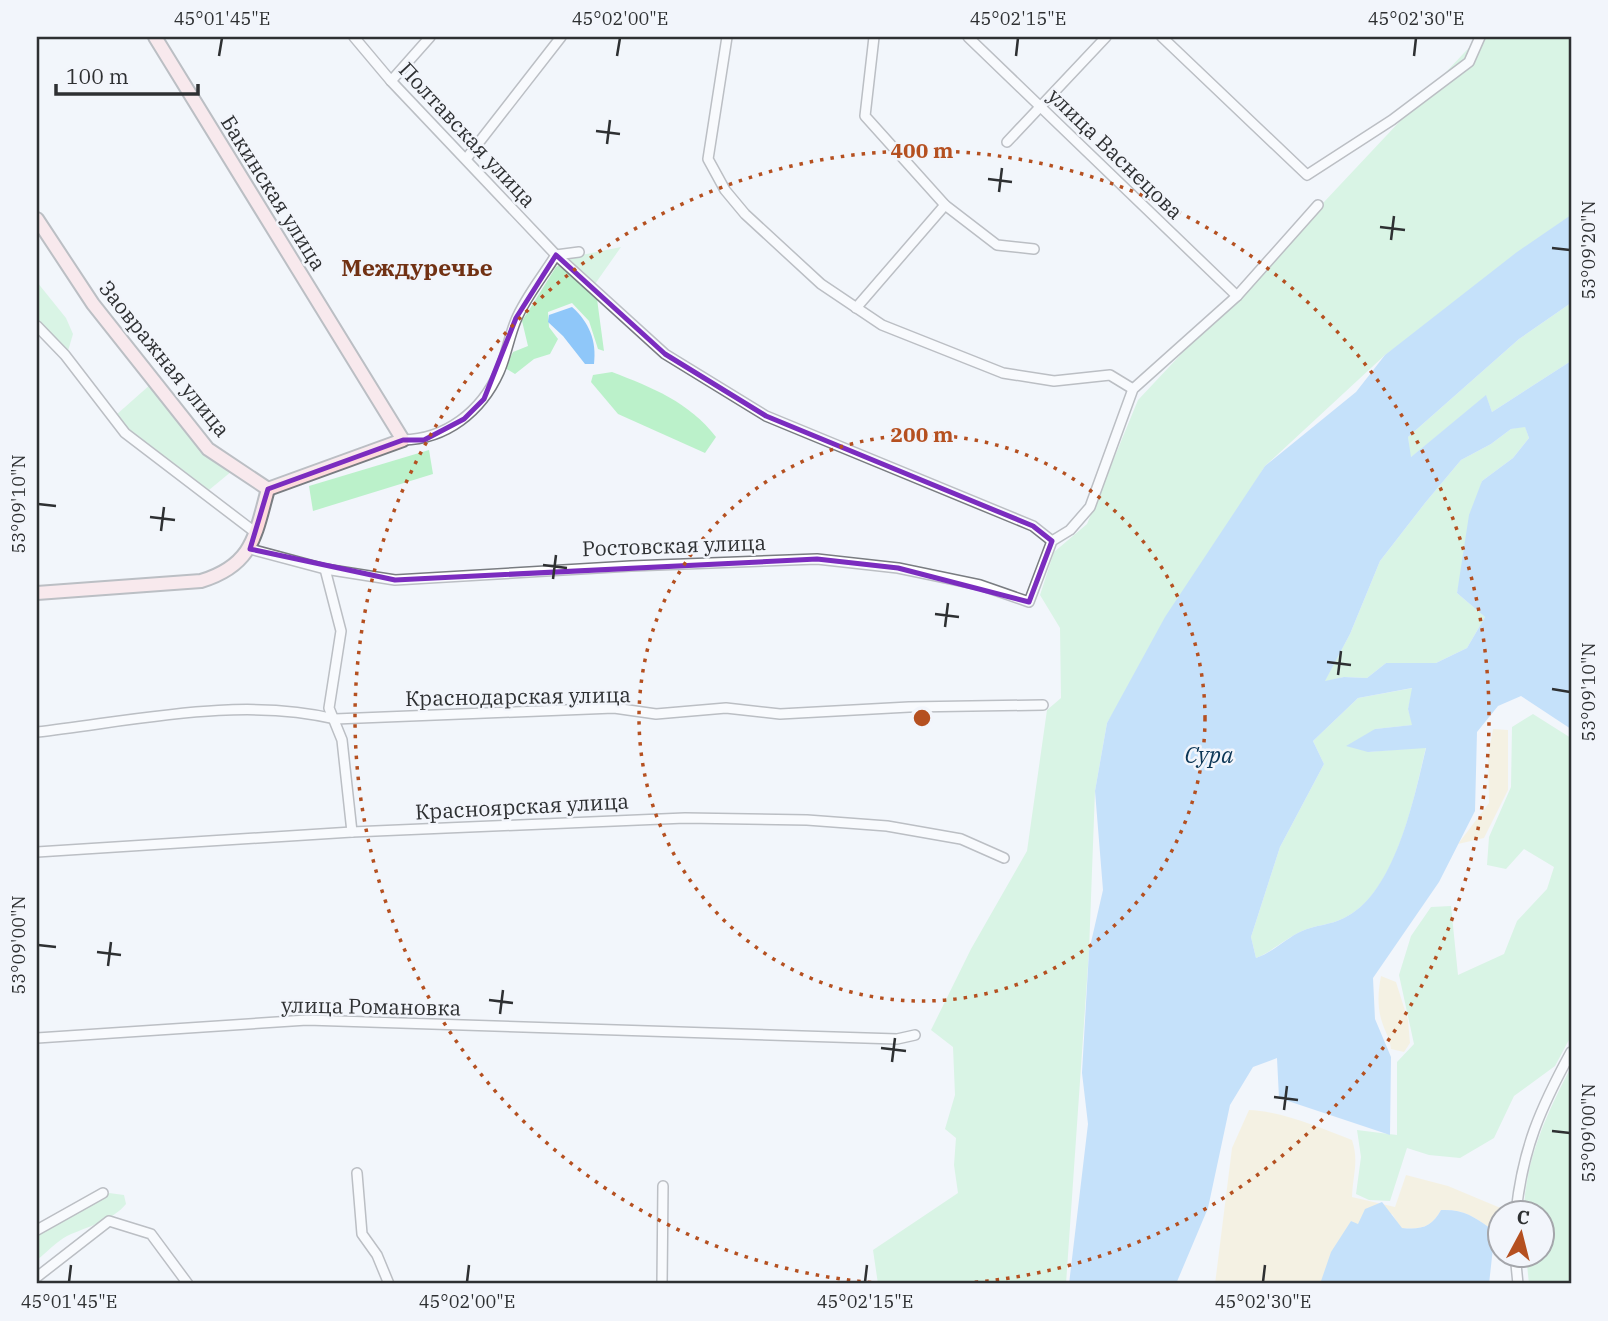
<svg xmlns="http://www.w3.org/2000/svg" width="1608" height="1321" font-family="'IBM Plex Serif',serif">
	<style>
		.green { fill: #bbf1ca }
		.sand { fill: #f6ecc6 }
		.water { fill: #8fc7f9; fill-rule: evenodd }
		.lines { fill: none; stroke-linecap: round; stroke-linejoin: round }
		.street-casing { stroke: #797c81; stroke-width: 12 }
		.secondary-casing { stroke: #797c81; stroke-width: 16 }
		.street { stroke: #fff; stroke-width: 9 }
		.secondary { stroke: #fedadc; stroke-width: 12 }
		.marked { fill: none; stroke: #7b2cbf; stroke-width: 5; stroke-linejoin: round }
		.ticks { fill: none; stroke: #2e3032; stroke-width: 2.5 }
		.ring { fill: none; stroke: #b55020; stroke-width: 3.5; stroke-dasharray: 3.5 7 }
		.labels { text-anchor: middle; stroke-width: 5; stroke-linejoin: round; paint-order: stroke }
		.street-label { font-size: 21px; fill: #2e3032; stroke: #f2f5fb }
		.neighbourhood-label { font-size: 23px; font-weight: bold; fill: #713113; stroke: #f2f5fb }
		.water-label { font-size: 23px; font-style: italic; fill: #0b3656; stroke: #f2f5fb }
		.centre { fill: #b55020; stroke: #f2f5fb; stroke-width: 3.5 }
		.ring-label { font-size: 21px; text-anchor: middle; font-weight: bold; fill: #b55020; stroke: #f2f5fb; stroke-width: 5; stroke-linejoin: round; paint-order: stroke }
		.neatline { fill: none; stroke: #2e3032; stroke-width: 2.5 }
		.ticks-label { font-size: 18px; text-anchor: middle; fill: #2e3032 }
	</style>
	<rect width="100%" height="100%" fill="#f2f5fb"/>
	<g class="green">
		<polygon points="1479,37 1571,37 1571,220 1385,355 1265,466 1107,723 1095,791 1089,951 1066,1284 878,1284 873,1250 958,1193 954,1165 956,1138 945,1129 955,1095 953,1047 931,1030 971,949 1027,851 1047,710 1061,698 1060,628 1040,595 1054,552 1087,524 1138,400"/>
		<polygon points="621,247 595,284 604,351 598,349 589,321 572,303 548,312 549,327 558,339 550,354 534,359 515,374 505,368 513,352 528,346 522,321 556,267 572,257"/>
		<polygon points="37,282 66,318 73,334 68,351 37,319"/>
		<polygon points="1571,303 1571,361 1492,412 1486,396 1410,458 1408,437 1519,339"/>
		<path d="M612 372C651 387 689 402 716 437L705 453 618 414 591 382 593 375Z"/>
		<polygon points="151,384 232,471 209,490 129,429 116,415"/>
		<polygon points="1525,426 1529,438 1513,458 1482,481 1457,593 1485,617 1467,648 1436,663 1386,663 1367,678 1344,677 1324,682 1350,634 1380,561 1425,503 1461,460 1491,444 1511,429"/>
		<polygon points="429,450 433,474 313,511 309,486"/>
		<path d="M1413 688 1408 709 1413 725 1375 729 1368 752 1426 747C1414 798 1396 894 1344 918 1331 925 1315 925 1302 931 1286 938 1273 951 1256 958L1251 937 1280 847 1324 764 1313 741 1358 698Z"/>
		<polygon points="1533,714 1571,738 1571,1036 1555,1066 1514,1096 1494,1138 1460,1158 1429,1155 1407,1148 1390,1201 1369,1200 1356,1194 1361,1157 1357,1130 1397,1135 1397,1062 1414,1044 1399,975 1411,936 1431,907 1451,906 1458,975 1504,954 1517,921 1547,889 1554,867 1524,849 1506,869 1487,865 1489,837 1511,787 1512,727"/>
		<path d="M1571 1067V1284H1529L1526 1255 1542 1254V1212H1524C1525 1160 1547 1113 1571 1067Z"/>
		<path d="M109 1193 124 1195 126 1204C112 1221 86 1227 67 1236 57 1241 46 1253 37 1260V1234Z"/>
	</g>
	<g class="sand">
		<polygon points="1493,729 1508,730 1508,790 1484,838 1458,844 1489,803 1488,756"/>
		<path d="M1381 976 1396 982 1408 1020 1410 1043 1404 1052 1391 1049C1390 1038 1385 1032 1382 1022 1377 1007 1378 991 1381 976Z"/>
		<path d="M1249 1110C1281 1111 1321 1128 1352 1140 1359 1161 1353 1174 1352 1197L1395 1207 1406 1175 1448 1186 1503 1209 1504 1212H1500L1499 1226 1490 1228C1473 1216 1463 1209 1441 1210 1432 1227 1421 1230 1401 1228L1392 1214 1358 1225 1351 1221 1320 1284H1215L1232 1148Z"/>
	</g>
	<g class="water">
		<path d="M1571 215V303L1519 339 1408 437 1411 457 1486 395 1492 412 1571 361V729L1521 696 1498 706 1477 732 1475 811 1439 882 1373 978 1375 1019 1391 1057 1390 1135 1279 1098 1277 1058 1253 1067 1230 1105 1208 1208 1176 1284H1069L1088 1124 1082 1073 1089 951 1103 890 1095 791 1107 723 1165 617 1265 466 1356 392 1385 355 1517 252ZM1525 427 1529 438 1513 458 1482 481 1469 515 1457 593 1485 617 1467 648 1436 663H1386L1367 678 1344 677 1325 681 1350 634 1380 561 1425 503 1461 460 1491 444 1511 429ZM1412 688 1408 709 1412 725 1375 729 1346 746 1368 752 1426 748C1414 798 1395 894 1344 918 1331 925 1315 925 1302 931 1286 938 1274 952 1256 958L1251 937 1280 847 1324 764 1313 741 1358 698Z"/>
		<path d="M572 307C589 322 597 341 594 364H585L563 336 548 322 549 315Z"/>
		<path d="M1382 1202 1402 1228C1421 1230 1432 1227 1441 1210 1463 1209 1473 1216 1490 1228L1493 1248 1489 1284H1320L1331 1252 1351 1221 1358 1224 1365 1209Z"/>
	</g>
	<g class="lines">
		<defs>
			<g id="street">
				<polyline points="354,37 391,81 556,255 665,354 766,416 1033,526 1052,541"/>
				<polyline points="727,37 708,159 725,190 745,214 821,284 882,325 1003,373 1054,381 1110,375 1133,389"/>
				<polyline points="874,37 865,116 945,205 997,245 1034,249"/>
				<polyline points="968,37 1237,296"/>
				<polyline points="1162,37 1307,175 1392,120 1469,62 1480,37"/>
				<polyline points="391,81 430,37"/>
				<polyline points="1007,142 1106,37"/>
				<polyline points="466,159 561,37"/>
				<polyline points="556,255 579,252"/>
				<polyline points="856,308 945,205"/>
				<polyline points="37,326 65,355 125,433 256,533"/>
				<path d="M403 440C446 439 481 412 499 372 506 356 509 337 516 320 525 298 543 276 556 255"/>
				<polyline points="250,549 325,569 395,580 631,566 817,559 898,568 980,585 1029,602 1052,541 1070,530 1090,507 1133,389 1237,296 1318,205"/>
				<polyline points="325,569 341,631 329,708 342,740 352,832"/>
				<path d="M37 732C133 721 240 696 335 719L614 708 656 714 726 708 780 714 909 707 1043 705"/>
				<polyline points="37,852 352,832 685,818 807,820 887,826 961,839 1004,858"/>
				<polyline points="37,1038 307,1020 897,1039 915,1035"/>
				<polyline points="357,1173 362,1234 377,1255 389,1284"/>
				<path d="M1516 1212C1523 1148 1540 1109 1571 1052"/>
				<polyline points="37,1230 103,1193"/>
				<polyline points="1515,1254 1518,1284"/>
				<polyline points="37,1277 109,1221 151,1234 188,1284"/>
				<polyline points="662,1284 663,1186"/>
			</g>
			<g id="secondary">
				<polyline points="155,37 403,440 268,489"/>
				<polyline points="37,219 93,304 208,449 268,489"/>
				<path d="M37 593 201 581C253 565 255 536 268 489"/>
			</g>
		</defs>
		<use href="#street" class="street-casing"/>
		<use href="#secondary" class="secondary-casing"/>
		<use href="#street" class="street"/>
		<use href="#secondary" class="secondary"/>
	</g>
	<path d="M0 0H1608V1321H0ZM556 255 665 354 766 416 1033 526 1052 541 1029 602 898 568 817 559 395 580 250 549 268 489 403 440H424L464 419 484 399 516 318Z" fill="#f2f5fb" fill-opacity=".55" fill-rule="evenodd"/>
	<path class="marked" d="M556 255 665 354 766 416 1033 526 1052 541 1029 602 898 568 817 559 395 580 250 549 268 489 403 440H424L464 419 484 399 516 318Z"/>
	<path class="ticks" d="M219 56 222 38M617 56 620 38M1016 56 1018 38M1414 56 1416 38M596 131 620 134M607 144 610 120M988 179 1012 182M999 192 1002 168M1380 227 1405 230M1391 240 1394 216M1552 248 1570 250M38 504 56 506M150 517 175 520M161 531 164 507M543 565 567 568M553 579 556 555M935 614 959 617M945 627 948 603M1327 662 1351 665M1338 675 1341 651M1552 689 1570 692M38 945 56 947M97 952 121 955M108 966 111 942M489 1000 513 1003M500 1014 503 990M881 1048 906 1051M892 1062 895 1038M1274 1097 1298 1100M1284 1110 1287 1086M1552 1131 1570 1133M69 1282 71 1265M467 1282 469 1265M865 1282 867 1265M1263 1282 1265 1265"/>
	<g class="ring">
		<circle cx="922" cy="718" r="283"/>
		<path d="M892 1284A567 567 0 1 1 952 1284"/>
	</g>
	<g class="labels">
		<g class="street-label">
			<text transform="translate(467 135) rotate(47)" y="7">Полтавская улица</text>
			<text transform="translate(1115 154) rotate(44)" y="7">улица Васнецова</text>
			<text transform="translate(273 193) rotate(58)" y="7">Бакинская улица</text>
			<text transform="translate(164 359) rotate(51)" y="7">Заовражная улица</text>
			<text transform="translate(674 546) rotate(-2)" y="7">Ростовская улица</text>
			<text transform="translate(518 697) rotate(-1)" y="7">Краснодарская улица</text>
			<text transform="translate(522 807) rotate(-3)" y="7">Красноярская улица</text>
			<text transform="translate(371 1007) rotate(1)" y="7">улица Романовка</text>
		</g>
		<g class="neighbourhood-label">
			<text x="417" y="276">Междуречье</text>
		</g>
		<g class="water-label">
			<text x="1209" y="763">Сура</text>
		</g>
	</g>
	<circle cx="922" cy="718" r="10" class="centre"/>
	<g class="ring-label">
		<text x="922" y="158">400 m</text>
		<text x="922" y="442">200 m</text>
	</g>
	<rect width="1608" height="1321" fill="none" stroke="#f2f5fb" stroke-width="77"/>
	<g transform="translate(1521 1234) rotate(7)"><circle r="33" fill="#f2f5fb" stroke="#a4a6ab" stroke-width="2"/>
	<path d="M0-5L12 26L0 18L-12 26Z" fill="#b55020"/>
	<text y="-10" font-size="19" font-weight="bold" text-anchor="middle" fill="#2e3032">С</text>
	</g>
	<path d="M56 84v10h142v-10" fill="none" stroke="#2e3032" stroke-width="3.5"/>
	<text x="66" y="84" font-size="21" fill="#2e3032" stroke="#f2f5fb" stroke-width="5" paint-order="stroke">100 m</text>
	<rect x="38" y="38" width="1532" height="1244" class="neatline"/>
	<g class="ticks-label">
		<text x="222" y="25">45°01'45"E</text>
		<text x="620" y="25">45°02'00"E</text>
		<text x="1018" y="25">45°02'15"E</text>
		<text x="1416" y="25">45°02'30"E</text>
		<text transform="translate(1589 250) rotate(-90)" y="6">53°09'20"N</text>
		<text transform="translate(19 504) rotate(-90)" y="6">53°09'10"N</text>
		<text transform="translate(1589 692) rotate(-90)" y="6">53°09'10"N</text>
		<text transform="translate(19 945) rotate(-90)" y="6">53°09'00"N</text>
		<text transform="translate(1589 1133) rotate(-90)" y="6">53°09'00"N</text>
		<text x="69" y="1308">45°01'45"E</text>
		<text x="467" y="1308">45°02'00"E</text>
		<text x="865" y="1308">45°02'15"E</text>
		<text x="1263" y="1308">45°02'30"E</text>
	</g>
</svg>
